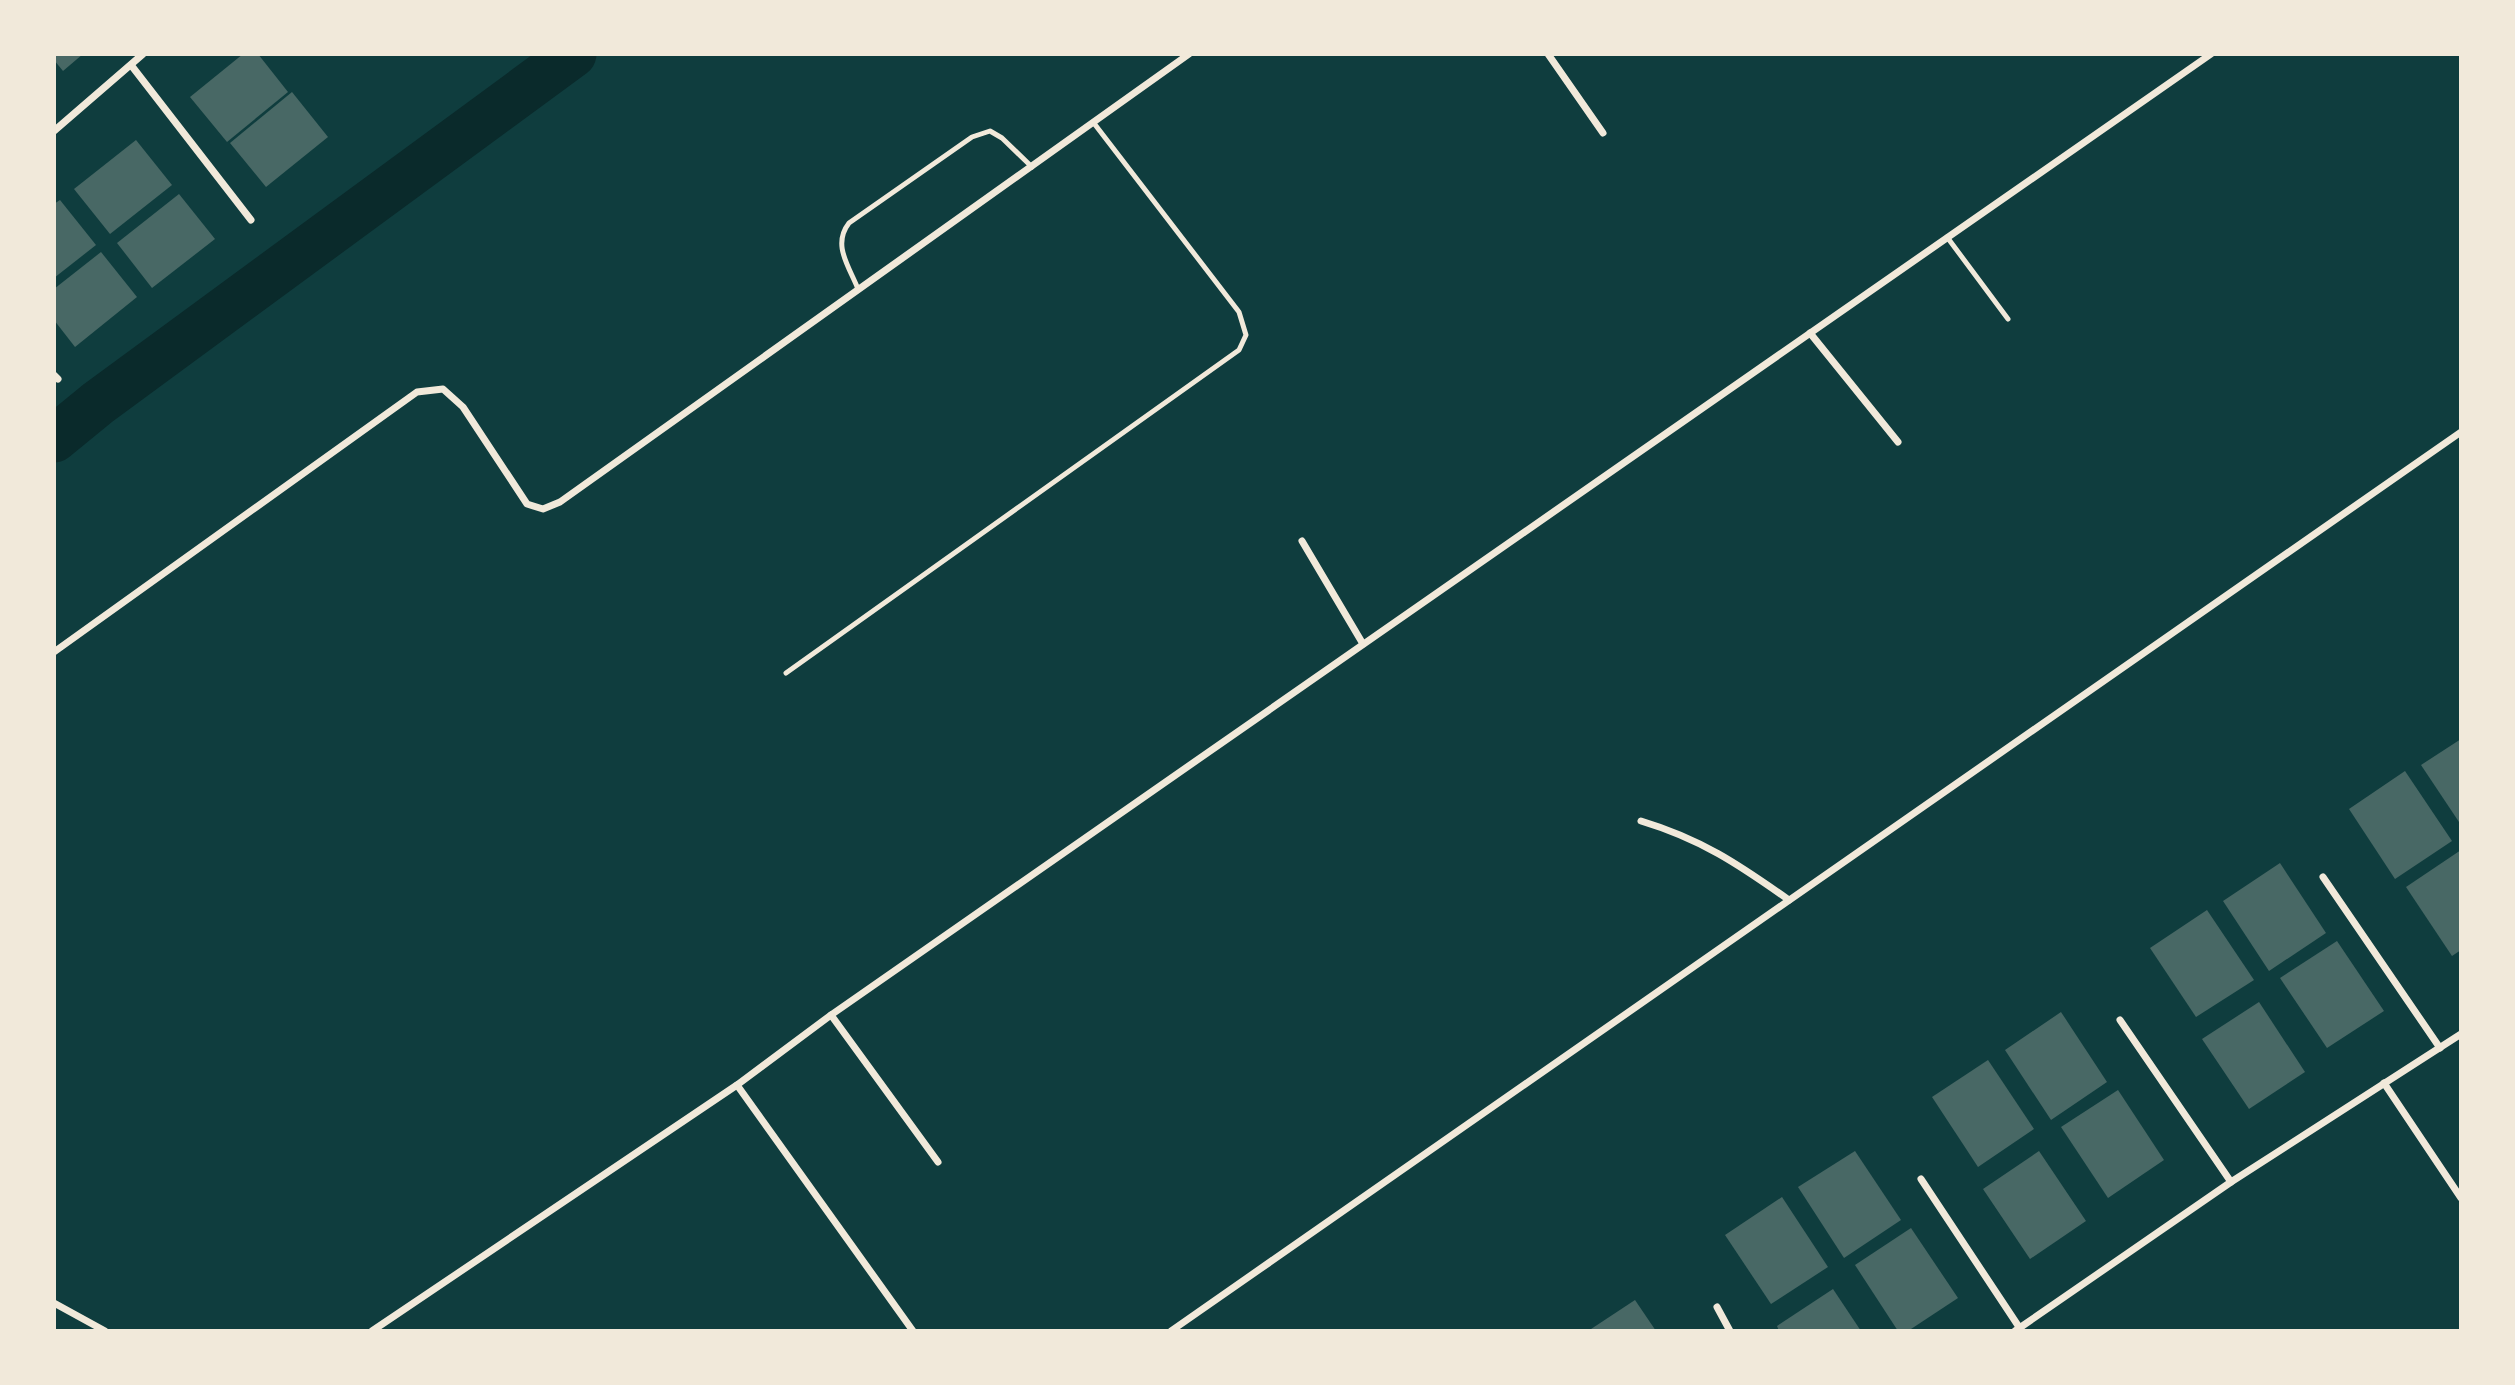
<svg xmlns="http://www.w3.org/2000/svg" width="2515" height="1385" font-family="Quicksand,sans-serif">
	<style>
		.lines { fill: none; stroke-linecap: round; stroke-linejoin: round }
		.canal { stroke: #0a2a2b; stroke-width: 47 }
		.building { fill: #486865 }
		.service { stroke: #f1e9da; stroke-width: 5 }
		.minor { stroke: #f1e9da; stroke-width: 7 }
	</style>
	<rect width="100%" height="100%" fill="#0f3d3e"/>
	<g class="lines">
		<polyline class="canal" points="54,439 98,403 573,54"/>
	</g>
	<g class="building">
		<polygon points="54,54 83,54 63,71 54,60"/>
		<polygon points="243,54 258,54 288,92 227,142 190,97"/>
		<polygon points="292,92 328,137 266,187 230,143"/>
		<polygon points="136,140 172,185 110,234 74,189"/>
		<polygon points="179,194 215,239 152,288 117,243"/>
		<polygon points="60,200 96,245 54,278 54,204"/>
		<polygon points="101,252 137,297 75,347 54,320 54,289"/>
		<polygon points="2461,739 2461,825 2421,765"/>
		<polygon points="2405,771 2452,841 2395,879 2349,809"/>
		<polygon points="2461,850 2461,950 2452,956 2406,887"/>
		<polygon points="2280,863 2326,933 2269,971 2223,901"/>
		<polygon points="2207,910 2254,980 2196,1017 2150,948"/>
		<polygon points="2337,941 2384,1011 2327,1048 2280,978"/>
		<polygon points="2259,1002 2305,1072 2249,1109 2202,1039"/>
		<polygon points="2061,1012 2107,1082 2051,1120 2005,1050"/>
		<polygon points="1988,1060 2034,1129 1978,1167 1932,1097"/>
		<polygon points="2118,1090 2164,1160 2108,1198 2061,1127"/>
		<polygon points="1855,1151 1901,1220 1844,1258 1798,1187"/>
		<polygon points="2039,1151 2086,1221 2030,1259 1983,1189"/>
		<polygon points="1782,1197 1828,1267 1771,1304 1725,1235"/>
		<polygon points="1911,1228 1958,1298 1908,1331 1898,1331 1855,1265"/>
		<polygon points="1833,1289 1861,1331 1779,1331 1777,1326"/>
		<polygon points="1635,1300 1656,1331 1588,1331"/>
	</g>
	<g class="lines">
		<g class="service">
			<polyline points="1947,237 2008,319"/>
			<path d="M858 289C849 266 832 245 849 223L972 137 990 131 1002 138 1032 167"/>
			<polyline points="786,673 1239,350 1246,335 1239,312 1093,122"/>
		</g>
		<g class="minor">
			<polyline points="1548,54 1603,133"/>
			<polyline points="131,65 251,220"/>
			<polyline points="54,131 143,54"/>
			<polyline points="1810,333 1898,442"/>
			<polyline points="54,375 58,379"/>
			<polyline points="1302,541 1363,644"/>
			<polyline points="54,652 417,392 443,389 463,407 527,504 543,509 560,502 1189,54"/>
			<path d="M1641 821C1701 839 1738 864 1789 900"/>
			<polyline points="2323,877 2440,1048"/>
			<polyline points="831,1015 938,1162"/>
			<polyline points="2120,1020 2231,1182"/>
			<polyline points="2384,1083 2461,1198"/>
			<polyline points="737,1085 913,1331"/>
			<polyline points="1921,1179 2021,1330"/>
			<polyline points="54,1303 105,1331"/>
			<polyline points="1717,1307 1730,1331"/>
			<polyline points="372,1331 737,1085 831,1015 2211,54"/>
			<polyline points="1171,1331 2461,432"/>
			<polyline points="2015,1331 2231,1182 2461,1034"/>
		</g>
	</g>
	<rect width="2515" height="1385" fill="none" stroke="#f1e9da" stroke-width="112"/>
</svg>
